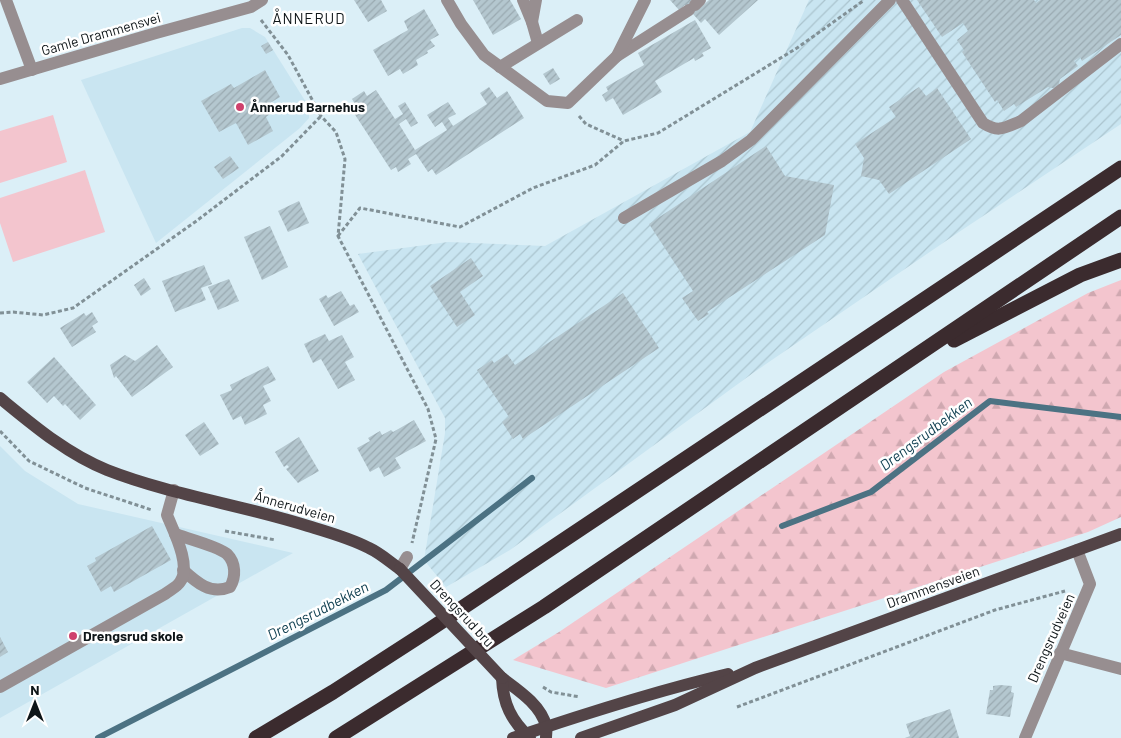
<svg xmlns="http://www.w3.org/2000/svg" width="1121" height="738" font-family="Barlow,sans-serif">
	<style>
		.built { fill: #c9e5f1 }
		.industrial { fill: url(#industrial-furrows) }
		.forest { fill: url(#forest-firs) }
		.green { fill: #f3c5ce }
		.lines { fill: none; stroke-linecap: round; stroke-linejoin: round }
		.stream { stroke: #4c7283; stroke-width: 6 }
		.building { fill: url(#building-hatch) }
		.path { stroke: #819096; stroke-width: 3; stroke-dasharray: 4 2.5; stroke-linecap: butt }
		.minor { stroke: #978e90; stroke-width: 12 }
		.major { stroke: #534447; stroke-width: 12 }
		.highway { stroke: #3b2b2e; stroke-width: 15 }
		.major-bridge { stroke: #534447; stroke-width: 12 }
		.poi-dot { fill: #cf416d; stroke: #fff; stroke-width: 2 }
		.labels { text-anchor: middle; stroke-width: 5; stroke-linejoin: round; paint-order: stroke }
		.street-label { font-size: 14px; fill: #0e1518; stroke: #fff }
		.poi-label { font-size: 14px; font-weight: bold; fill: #0e1518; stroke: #fff; text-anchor: start }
		.neighbourhood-label { font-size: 15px; letter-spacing: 1px; fill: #0e1518; stroke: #fff }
		.water-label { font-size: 15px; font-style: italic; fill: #124152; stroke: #fff }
	</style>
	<defs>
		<pattern id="industrial-furrows" width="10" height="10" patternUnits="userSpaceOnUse" patternTransform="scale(1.25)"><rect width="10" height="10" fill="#c9e5f1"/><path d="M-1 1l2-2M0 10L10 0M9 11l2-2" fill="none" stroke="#abc4ce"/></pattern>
		<pattern id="forest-firs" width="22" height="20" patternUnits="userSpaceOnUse" patternTransform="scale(1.25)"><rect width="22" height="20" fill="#f3c5ce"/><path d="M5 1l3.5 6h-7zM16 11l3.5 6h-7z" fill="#cfa8b0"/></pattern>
		<pattern id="building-hatch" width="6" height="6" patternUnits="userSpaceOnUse" patternTransform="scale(1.25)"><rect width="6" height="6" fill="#b4c7cf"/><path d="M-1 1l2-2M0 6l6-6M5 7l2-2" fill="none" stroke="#9aaab1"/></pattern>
	</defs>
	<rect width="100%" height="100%" fill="#dbeff7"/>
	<g class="built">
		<polygon points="242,28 250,28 265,37 309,107 309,118 300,128 156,243 81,80"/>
		<polygon points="0,446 25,471 78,504 293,553 0,718"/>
	</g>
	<polygon class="industrial" points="809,0 1121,0 1121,124 959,232 753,373 510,550 446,587 424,560 445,433 445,418 358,254 448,242 545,246 750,132"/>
	<polygon class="forest" points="1121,280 1121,517 1088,532 606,688 513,660 559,632 944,372 1088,293"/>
	<g class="green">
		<polygon points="53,115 67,162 0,183 0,131"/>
		<polygon points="85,170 105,232 13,262 0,223 0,198"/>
	</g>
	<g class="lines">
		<g class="stream">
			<polyline points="782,526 871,492 990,401 1121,417"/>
			<polyline points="98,738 386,590 532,478"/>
		</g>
	</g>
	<g class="building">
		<polygon points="354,0 381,0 387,11 368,22"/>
		<polygon points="473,0 510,0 521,19 493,35"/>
		<polygon points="670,0 691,0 699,9 709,0 758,0 719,35 705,19 701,23 685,5 679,10"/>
		<polygon points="917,0 1034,0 1036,3 1040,0 1121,0 1121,35 1082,61 1080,57 1074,61 1078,66 1060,79 1058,89 1048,87 1016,107 1014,104 1004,111 997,100 995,102 962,52 964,50 957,40 968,31 963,23 942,37"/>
		<polygon points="424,9 439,35 430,40 435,46 427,51 428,53 416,60 418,65 403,74 400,69 388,76 373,50 408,30 404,21"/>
		<polygon points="695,20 711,48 702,53 704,56 695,61 694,58 655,81 662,92 623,115 613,98 606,102 602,95 608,91 606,87 644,65 638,53"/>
		<polygon points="268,42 273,50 266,54 261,46"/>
		<polygon points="553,68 560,79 550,85 543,74"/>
		<polygon points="265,70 280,97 265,106 270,114 266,117 273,131 248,145 236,123 219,132 201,101 231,84 234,88"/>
		<polygon points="489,87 497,98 507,91 524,118 436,175 432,169 428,172 416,154 408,159 411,164 398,172 396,167 391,170 350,107 355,104 352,99 364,91 367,96 376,90 395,119 403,114 398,106 405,102 418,123 411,127 406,119 399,124 415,150 447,130 442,122 435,127 427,115 448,102 456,114 448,118 453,126 487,104 480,93"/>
		<polygon points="919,87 926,96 937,88 971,139 889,194 879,180 861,176 864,158 855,144 896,117 889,107"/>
		<polygon points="766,146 785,176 834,185 825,235 707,312 709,314 698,321 682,298 693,291 649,224"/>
		<polygon points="230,156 239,168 223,179 214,167"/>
		<polygon points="299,201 309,223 288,232 278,211"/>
		<polygon points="270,226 288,267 262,280 244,237"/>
		<polygon points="471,258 483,276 460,292 475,315 457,327 430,286"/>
		<polygon points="204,265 212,284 201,288 206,300 175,312 162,281"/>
		<polygon points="144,278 151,289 141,296 134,285"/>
		<polygon points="229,279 239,301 218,310 208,287"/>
		<polygon points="341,291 350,306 354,304 359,312 334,326 319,299 326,295 328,298"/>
		<polygon points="623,293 659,348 523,439 520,434 513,439 502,422 509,417 477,370 492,360 494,363 507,354 515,365"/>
		<polygon points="92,312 98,322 92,326 96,332 72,347 60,328 84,313 86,316"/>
		<polygon points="325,334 329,341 342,335 354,357 345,362 355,380 338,389 321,359 313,363 304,344"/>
		<polygon points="157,345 173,367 132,397 116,376 114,378 110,365 125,355 135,361"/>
		<polygon points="54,357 96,405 80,420 65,404 63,406 54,396 47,403 27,382"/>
		<polygon points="268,366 276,380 263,386 271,401 263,405 267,414 245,425 241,416 233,420 220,395 232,390 230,385"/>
		<polygon points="414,420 426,441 395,458 401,468 384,477 379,467 370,472 357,448 370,441 368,438 380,431 382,435 391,430 393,432"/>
		<polygon points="204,422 219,444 200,456 185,435"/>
		<polygon points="299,437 319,471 298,483 286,469 289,467 287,465 284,467 275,452"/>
		<polygon points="152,526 171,560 114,592 111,586 101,592 87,566 96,561 95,558"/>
		<polygon points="0,637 8,652 0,657"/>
		<polygon points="1000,685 1012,686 1011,692 1014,693 1010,717 986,714 990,690 993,690 993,686"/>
		<polygon points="950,709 959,738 905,738 910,736 906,724"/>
	</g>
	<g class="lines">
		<g class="path">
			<polyline points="261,20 288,55 321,116 336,132 345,159 338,236 428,409 436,439 412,543"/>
			<polyline points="579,116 586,124 624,141"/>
			<polyline points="338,236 360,208 460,227 533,188 595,165 624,141 658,133 797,48 863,1"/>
			<polyline points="0,313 13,312 43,315 73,308 195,222 282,156 321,116"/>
			<polyline points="0,431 29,461 85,488 152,510"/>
			<polyline points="225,531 276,540"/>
			<polyline points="543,687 551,692 580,697"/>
			<polyline points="737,707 995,610 1065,591"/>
		</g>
		<g class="minor">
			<polyline points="6,0 32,70"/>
			<polyline points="447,0 461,24 484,55 547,101 568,103 617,56 689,10"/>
			<polyline points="523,0 532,22 538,43"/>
			<path d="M902 0 983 123C999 133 1004 128 1021 121L1121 44"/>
			<polyline points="695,5 700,0"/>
			<polyline points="532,22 536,0"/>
			<polyline points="617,56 645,0"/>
			<polyline points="500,67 577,20"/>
			<polyline points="0,79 156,33 251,7 262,0"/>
			<polyline points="624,218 722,161 751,140 890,0"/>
			<path d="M175 534C186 538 220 547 227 554 236 563 236 577 230 587 211 595 197 583 183 570"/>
			<polyline points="400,569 407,557"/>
			<polyline points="1060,653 1121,669"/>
			<path d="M0 687 165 594C170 590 177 587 180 582 192 566 173 530 167 515L174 490"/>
			<polyline points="1025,738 1090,584 1077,550"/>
		</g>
		<g class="major">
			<path d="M0 398C33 425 67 454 107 470 171 495 242 505 308 526 328 532 350 538 369 548 380 553 390 562 400 569"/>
			<path d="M502 678C518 690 541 705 546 726 547 729 546 734 546 738"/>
			<path d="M502 678C503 704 511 720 530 738"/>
			<path d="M513 738C584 714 655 691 728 674"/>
			<polyline points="581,738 675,705 755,668 1121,534"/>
		</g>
		<g class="highway">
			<polyline points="954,340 1080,275 1121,260"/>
			<polyline points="256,738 333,692 426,632 1121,168"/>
			<polyline points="336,738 544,607 1121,217"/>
		</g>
		<polyline class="major-bridge" points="400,569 502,678"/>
	</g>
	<g class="poi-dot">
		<circle cx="240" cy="107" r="5"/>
		<circle cx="73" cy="636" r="5"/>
	</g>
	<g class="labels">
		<g class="street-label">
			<text transform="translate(101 34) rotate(-16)" y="5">Gamle Drammensvei</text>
			<text transform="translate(295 507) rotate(16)" y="5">Ånnerudveien</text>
			<text transform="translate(933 587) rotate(-20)" y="5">Drammensveien</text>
			<text transform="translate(462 613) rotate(47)" y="5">Drengsrud bru</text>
			<text transform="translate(1051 638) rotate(-66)" y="5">Drengsrudveien</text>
		</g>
		<g class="poi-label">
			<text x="250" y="112">Ånnerud Barnehus</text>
			<text x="83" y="641">Drengsrud skole</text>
		</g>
		<g class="neighbourhood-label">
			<text x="309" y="24">ÅNNERUD</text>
		</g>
		<g class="water-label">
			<text transform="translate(926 434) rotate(-37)" y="5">Drengsrudbekken</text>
			<text transform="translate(318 611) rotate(-27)" y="5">Drengsrudbekken</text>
		</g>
	</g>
	<g transform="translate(35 703)" stroke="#ffffff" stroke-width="4" paint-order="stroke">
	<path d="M0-4L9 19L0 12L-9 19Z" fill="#0e1518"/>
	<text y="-8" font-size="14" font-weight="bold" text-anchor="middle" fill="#0e1518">N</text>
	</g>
</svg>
